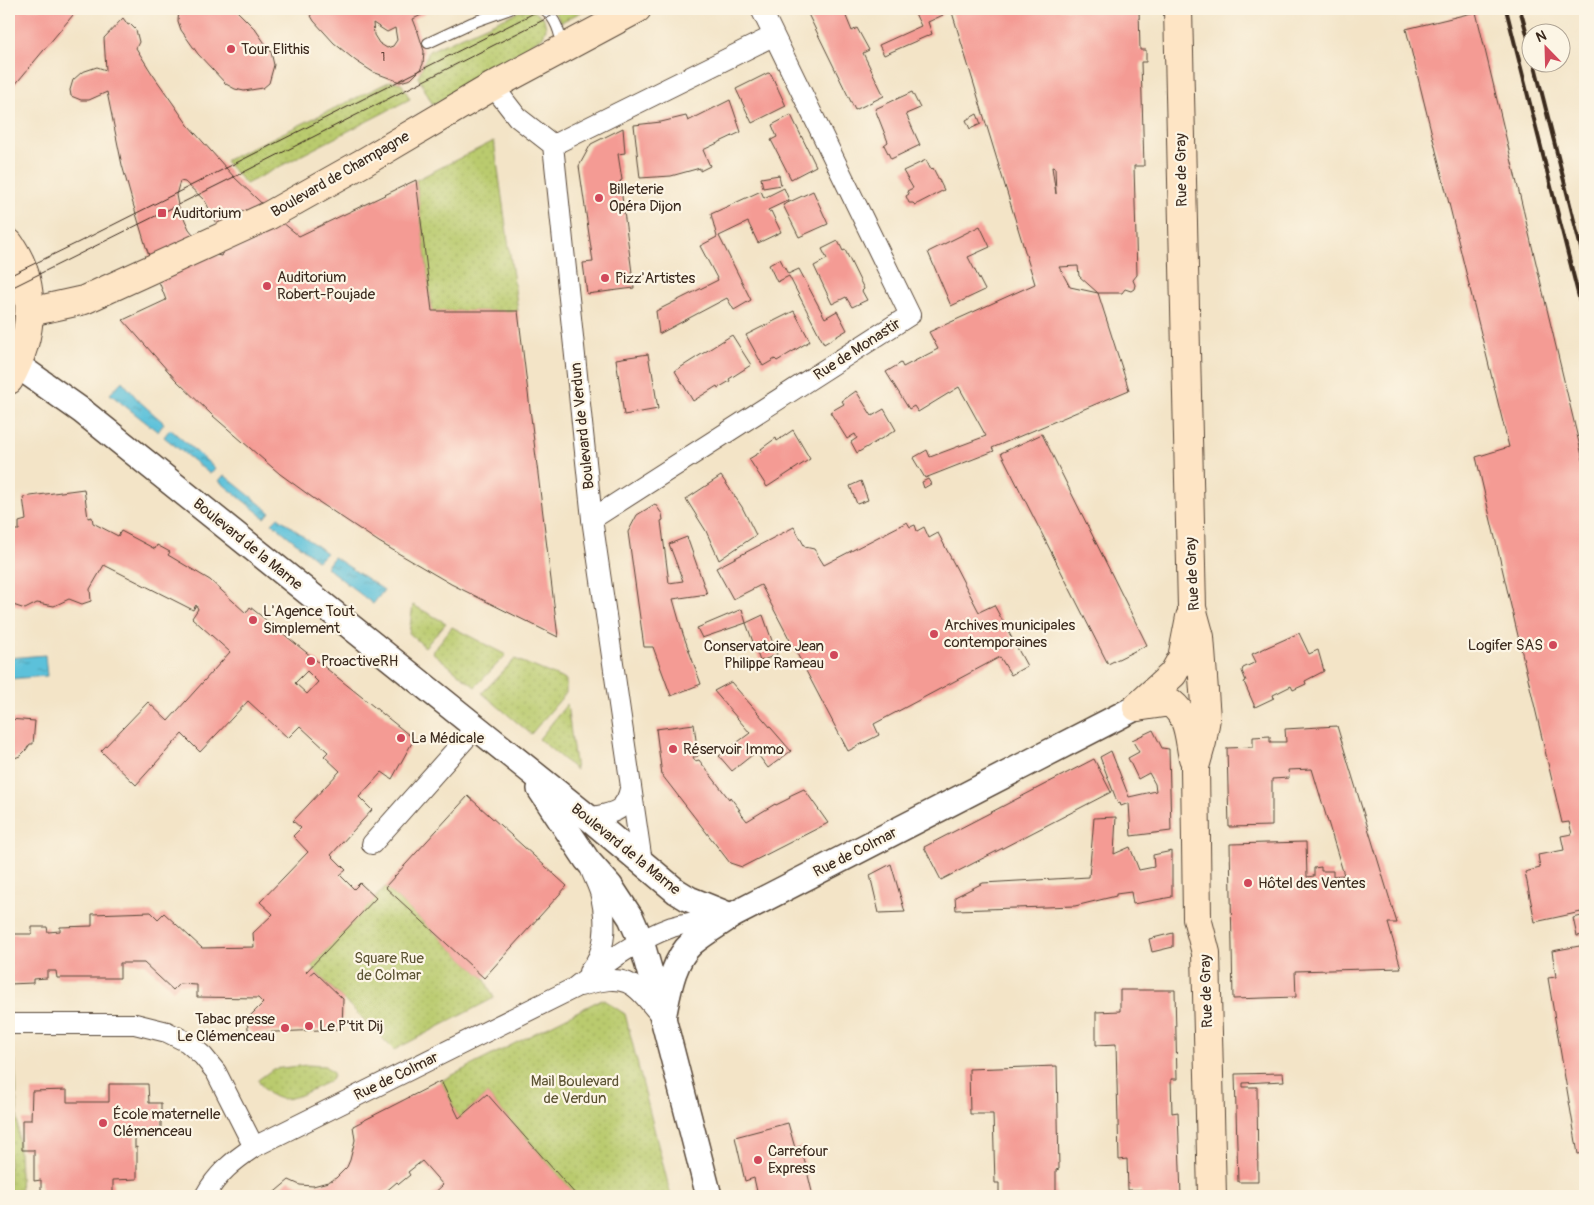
<svg xmlns="http://www.w3.org/2000/svg" width="1594" height="1205" font-family="Pangolin,sans-serif">
	<style>
		.grass { fill: url(#grass-dots); stroke: #7a7a46 }
		.water { fill: url(#water-ripples); stroke: #4c767c }
		.building { fill: #f49b94; fill-rule: evenodd }
		.lines { fill: none; stroke-linecap: round; stroke-linejoin: round }
		.service-casing { stroke: #574637; stroke-width: 12 }
		.minor-casing { stroke: #574637; stroke-width: 22 }
		.tertiary-casing { stroke: #574637; stroke-width: 28 }
		.secondary-casing { stroke: #574637; stroke-width: 30 }
		.service { stroke: #fff; stroke-width: 10 }
		.minor { stroke: #fff; stroke-width: 20 }
		.tertiary { stroke: #fff; stroke-width: 25 }
		.secondary { stroke: #fee5c5; stroke-width: 28 }
		.tram { stroke: #3b2a1e; stroke-width: 1 }
		.rail { stroke: #3b2a1e; stroke-width: 4 }
		.poi-dot { fill: #d1495b; stroke: #fcf5e5; stroke-width: 2 }
		.labels { text-anchor: middle; stroke-width: 4.5; stroke-linejoin: round; paint-order: stroke }
		.number-label { font-size: 12px; fill: #69463c }
		.poi-label { font-size: 15px; fill: #3b2a1e; stroke: #fcf5e5; text-anchor: start }
		.street-label { font-size: 15px; fill: #3b2a1e; stroke: #fcf5e5 }
		.park-label { font-size: 15px; fill: #5b5232; stroke: #fcf5e5 }
	</style>
	<defs>
		<pattern id="grass-dots" width="8" height="8" patternUnits="userSpaceOnUse" patternTransform="scale(1.25)"><rect width="8" height="8" fill="#bacb6e"/><path d="M2 2h.1M6 6h.1" fill="none" stroke="#a1ae5f" stroke-width="1.8" stroke-linecap="round"/></pattern>
		<pattern id="water-ripples" width="26" height="14" patternUnits="userSpaceOnUse" patternTransform="scale(1.25)"><rect width="26" height="14" fill="#5cc1da"/><path d="M2 4q2-2 4 0t4 0M15 11q2-2 4 0t4 0" fill="none" stroke="#4d9db0"/></pattern>
	</defs>
	<rect width="100%" height="100%" fill="#fcf5e5"/>
	<filter id="ink" filterUnits="userSpaceOnUse"><feTurbulence type="fractalNoise" baseFrequency=".02" numOctaves="2"/><feDisplacementMap in="SourceGraphic" scale="10" xChannelSelector="R" yChannelSelector="G"/><feConvolveMatrix kernelMatrix="1 2 1 2 8 2 1 2 1" color-interpolation-filters="sRGB"/></filter>
	<filter id="wash" filterUnits="userSpaceOnUse"><feTurbulence type="fractalNoise" baseFrequency=".0096" numOctaves="4" result="noise"/><feDisplacementMap in="SourceGraphic" scale="20" xChannelSelector="R" yChannelSelector="G"/><feGaussianBlur stdDeviation="1.12" result="paint"/><feColorMatrix in="noise" values="0 0 0 0 0 0 0 0 0 0 0 0 0 0 0 0 0 1.4 0 .05"/><feComposite in="paint" operator="in"/></filter>
	<g filter="url(#wash)">
		<rect width="100%" height="100%" fill="#f3e4c7"/>
		<g class="grass">
			<polygon points="530,9 544,18 546,28 543,37 433,105 418,77 429,51 518,12"/>
			<polygon points="553,9 587,9 561,22"/>
			<polygon points="391,81 401,83 410,99 246,184 225,161"/>
			<polygon points="494,141 518,311 432,311 416,180"/>
			<polygon points="413,605 446,623 425,647 409,633"/>
			<polygon points="452,627 506,655 475,687 432,652"/>
			<polygon points="515,659 566,680 566,693 531,734 482,693"/>
			<polygon points="567,704 576,770 539,739"/>
			<polygon points="385,887 484,978 494,998 394,1050 311,967"/>
			<polygon points="602,999 625,1014 671,1196 577,1196 487,1094 459,1118 441,1081"/>
			<polygon points="9,1061 15,1061 21,1196 9,1196"/>
			<path d="M307 1065 325 1066 334 1074 331 1080 326 1083C299 1095 277 1113 258 1080L273 1069Z"/>
		</g>
		<g class="water">
			<polygon points="122,381 139,401 164,423 158,432 110,394"/>
			<polygon points="170,429 215,468 210,474 164,437"/>
			<polygon points="224,475 270,512 265,518 219,481"/>
			<polygon points="278,517 326,553 318,561 272,523"/>
			<polygon points="334,557 384,590 373,604 326,567"/>
			<polygon points="45,655 47,676 9,679 9,658"/>
		</g>
		<g id="blocks">
			<g class="building">
				<polygon points="9,9 78,9 9,92"/>
				<polygon points="179,9 235,9 255,29 271,52 274,65 269,83 263,88 244,91 235,89 226,84 198,54 181,30 178,21"/>
				<path d="M307 9H434L413 19 418 32 424 51 423 64 420 70 411 79 400 82 373 72 356 61 334 43 314 21ZM373 23 387 32 395 28 397 40 393 46 387 48 379 43 374 35Z"/>
				<polygon points="820,9 843,9 852,31 857,28 869,50 863,53 884,96 855,110 808,14"/>
				<polygon points="913,9 941,9 943,15 928,22 932,34 884,55 879,45 921,26"/>
				<path d="M951 9H1139L1140 50H1146V62H1141L1144 166H1134L1137 275 1133 280 1135 285 1134 289 1131 291 1125 289 1122 293H1098L1079 276 1078 266 1059 267 1070 287 1098 293 1129 390 992 448 994 451 925 478 913 458 927 450 930 457 986 436 959 387 918 412 914 406 909 409 886 372 901 363 903 367 938 349 929 332 1035 284ZM1052 167 1055 168 1056 194Z"/>
				<polygon points="1476,12 1585,468 1585,935 1577,936 1573,918 1582,916 1581,912 1535,922 1525,872 1540,868 1538,855 1564,850 1561,836 1572,834 1569,822 1562,823 1476,457 1509,447 1406,29"/>
				<path d="M123 18 128 25 130 24 136 30 139 42 136 48 151 72 188 125 234 177 277 218 299 236 416 180 432 311H518L558 637 451 584 379 542 313 498 280 474 213 416 176 380 123 320 166 300 146 247 131 197 122 165 107 92 89 100H81L71 96 70 90 73 80 82 72 97 67 106 70 104 38ZM180 181 185 182 205 201 223 235 224 250 221 256 216 255 205 249 189 229 178 205 176 195Z"/>
				<polygon points="768,73 771,74 786,106 752,123 736,89"/>
				<polygon points="912,92 920,108 906,114 920,145 891,159 884,145 888,142 875,109"/>
				<polygon points="730,100 741,132 703,150 710,166 700,171 700,168 671,176 640,178 634,125 661,122 686,116 688,121"/>
				<polygon points="977,114 981,124 970,129 966,120"/>
				<polygon points="791,115 816,166 791,179 771,140 777,137 772,125"/>
				<polygon points="623,128 625,153 618,154 622,180 620,181 634,288 587,294 583,263 593,262 579,166 591,144"/>
				<polygon points="926,160 931,170 933,168 944,190 915,205 913,203 909,203 906,196 909,194 907,191 913,188 903,171"/>
				<polygon points="779,175 781,185 763,188 761,178"/>
				<polygon points="784,188 789,200 768,210 769,212 771,211 781,232 758,243 748,222 719,236 751,300 734,310 727,298 659,334 656,311 718,280 700,246 717,237 711,214 761,191 764,198"/>
				<polygon points="813,191 828,224 799,237 783,205"/>
				<polygon points="980,226 990,247 968,257 985,290 951,306 928,252"/>
				<polygon points="838,241 843,251 845,250 864,289 862,291 867,300 852,307 846,297 832,304 814,266 827,259 822,249"/>
				<polygon points="780,259 788,274 799,269 825,318 837,311 847,330 824,344 789,276 777,282 769,265"/>
				<polygon points="794,311 810,341 777,361 775,359 763,366 746,335"/>
				<polygon points="732,335 751,365 729,379 730,381 718,388 717,386 693,401 675,371"/>
				<polygon points="648,354 651,371 652,371 658,409 624,415 616,359"/>
				<polygon points="856,391 872,416 884,409 896,430 857,453 851,442 857,438 855,434 847,439 830,412 844,404 842,401"/>
				<polygon points="793,430 810,459 767,487 749,459 762,451 761,449 776,438 777,441"/>
				<polygon points="1042,434 1147,645 1108,664 1001,453"/>
				<polygon points="721,476 742,507 756,535 719,560 706,531 686,499"/>
				<polygon points="928,479 931,484 924,488 922,482"/>
				<polygon points="861,481 868,500 857,504 850,486"/>
				<path d="M84 489 88 518 92 517 93 523 118 536 121 531 155 549 157 545 170 552 168 555 210 580 246 613 250 607 414 739 392 779 382 772 359 797 372 810 331 855 346 870 340 875 354 889 360 883 376 898 306 972 309 975 314 971 343 999 342 1029 253 1033 248 1029 247 1019 263 1003 258 998 197 997V985L179 984 173 990 144 963H120V978H57L56 971H47V978L33 979V983L9 984V934H32V927H47L48 932 60 931V927L92 926V914L151 912 158 919 164 913 202 948 254 947 253 933 273 914 260 902 308 852 293 836 301 828 293 821 340 771 324 756 328 752 300 726 288 738 248 701 200 752 182 734 136 785 101 751 148 702 168 721 230 652 192 618 198 609 196 605 193 610 104 565 90 589 91 601 82 604 69 599 54 606 37 603 25 609 10 604 9 606V530H19V522L26 520 23 497ZM307 671 318 682 307 694 295 683Z"/>
				<polygon points="655,504 662,514 663,520 661,521 669,583 683,581 669,544 687,537 707,594 673,599 683,634 701,684 671,696 653,647 644,647 628,532 637,515"/>
				<polygon points="907,522 910,527 915,525 917,531 924,527 929,538 938,533 979,612 994,605 1027,666 1011,675 1000,657 874,724 879,735 848,751 761,585 733,599 716,568 794,527 805,547 814,549 824,565"/>
				<polygon points="742,609 746,623 702,638 697,628"/>
				<polygon points="763,615 777,655 760,661 746,623"/>
				<polygon points="1299,633 1309,654 1318,650 1324,671 1305,681 1306,684 1293,690 1291,686 1273,695 1274,698 1255,707 1244,682 1246,681 1242,671 1243,668 1256,662 1252,654"/>
				<polygon points="731,682 791,751 768,768 756,752 732,771 719,756 750,733 714,691"/>
				<polygon points="9,719 35,721 33,744 30,744 26,750 20,756 9,760"/>
				<polygon points="694,724 698,756 693,757 695,761 699,760 729,799 730,797 740,810 738,810 747,821 775,804 776,805 790,798 789,796 804,789 828,823 742,867 730,863 662,775 656,729"/>
				<polygon points="1337,726 1397,923 1388,923 1401,968 1295,971 1296,997 1233,999 1230,844 1306,842 1307,877 1314,876 1314,868 1321,867 1321,871 1333,871 1333,876 1344,875 1312,769 1288,770 1289,778 1272,779 1272,826 1229,827 1227,748 1253,747 1253,737 1270,736 1270,742 1286,742 1285,729"/>
				<polygon points="1153,730 1162,748 1169,749 1171,831 1131,836 1129,803 1121,806 1120,803 1118,804 1100,757 1111,751 1129,797 1156,791 1155,784 1149,773 1138,779 1128,758 1139,752 1132,740"/>
				<polygon points="1094,759 1111,792 941,880 924,847"/>
				<polygon points="468,796 567,886 484,978 385,887"/>
				<polygon points="1116,817 1114,854 1130,847 1139,870 1154,867 1153,855 1172,851 1172,897 1133,904 1131,892 1116,894 1116,896 1075,906 956,910 955,897 983,883 1089,877 1094,818"/>
				<polygon points="891,864 905,912 879,913 870,875"/>
				<polygon points="1173,933 1173,947 1152,952 1149,939"/>
				<polygon points="1585,945 1585,1153 1578,1154 1548,978 1556,977 1552,951"/>
				<polygon points="1120,990 1175,990 1177,1079 1171,1079 1172,1113 1178,1112 1181,1196 1141,1196 1141,1190 1128,1190 1127,1159 1119,1160 1116,1044 1096,1045 1096,1012 1120,1011"/>
				<polygon points="1057,1066 1059,1169 1056,1170 1056,1196 999,1196 999,1183 995,1183 993,1114 970,1114 969,1069"/>
				<polygon points="1283,1073 1284,1081 1243,1083 1243,1087 1257,1087 1258,1182 1238,1182 1235,1074"/>
				<polygon points="441,1081 459,1118 487,1094 577,1196 431,1196 443,1185 422,1161 408,1172 410,1175 399,1184 397,1182 384,1193 387,1196 270,1196 289,1180 300,1185 313,1186 328,1182 336,1178 347,1167 350,1160 355,1140 353,1126"/>
				<polygon points="109,1084 148,1084 149,1103 161,1103 161,1133 135,1133 135,1148 137,1147 137,1179 113,1180 113,1196 41,1196 41,1180 34,1181 34,1150 22,1150 22,1120 31,1120 32,1091 67,1090 67,1102 109,1102"/>
				<polygon points="788,1123 795,1148 801,1146 813,1196 758,1196 754,1178 745,1181 735,1137"/>
			</g>
		</g>
	</g>
	<g filter="url(#ink)">
		<use href="#blocks" fill-opacity="0" stroke="#574637" stroke-width="1"/>
		<g class="lines">
			<defs>
				<g id="service">
					<path d="M544 9C556 19 560 32 562 47"/>
					<polyline points="428,43 471,23 510,9"/>
				</g>
				<g id="minor">
					<polyline points="493,86 517,117 553,145 592,519 642,862"/>
					<polyline points="553,145 773,36"/>
					<polyline points="592,519 910,315 761,9"/>
					<path d="M589 818C610 813 625 814 630 789"/>
					<polyline points="372,844 476,727"/>
					<path d="M589 972C607 951 607 923 601 896 599 887 594 878 591 870"/>
					<path d="M580 986C627 973 632 980 661 1016"/>
					<polyline points="9,1024 135,1024 167,1032 187,1042 203,1056 216,1072 254,1147"/>
					<path d="M205 1196C217 1174 233 1161 254 1147L574 988C605 964 635 940 672 927 689 922 708 920 726 917"/>
				</g>
				<g id="tertiary">
					<polyline points="17,365 82,411 589,818 676,891 689,899 731,916"/>
					<polyline points="540,789 587,860 610,886 631,918 641,941 663,1018 709,1196"/>
					<path d="M663 1018C668 994 672 961 692 943 704 933 718 925 731 916L1137 707"/>
				</g>
				<g id="secondary">
					<polyline points="1178,9 1192,608 1200,637 1206,718 1202,742 1195,767 1197,918 1206,953 1212,1196"/>
					<path d="M9 243C39 284 33 338 9 380"/>
					<polyline points="30,312 84,300 268,216 366,161 493,86 637,9"/>
					<polyline points="1137,707 1173,674 1182,658 1190,617"/>
					<path d="M1137 707 1170 702C1190 718 1188 734 1193 758"/>
				</g>
			</defs>
			<use href="#service" class="service-casing"/>
			<use href="#minor" class="minor-casing"/>
			<use href="#tertiary" class="tertiary-casing"/>
			<use href="#secondary" class="secondary-casing"/>
			<use href="#service" class="service"/>
			<use href="#minor" class="minor"/>
			<use href="#tertiary" class="tertiary"/>
			<use href="#secondary" class="secondary"/>
			<g class="tram">
				<polyline points="9,276 79,242 542,9"/>
				<polyline points="9,289 246,171 565,9"/>
			</g>
			<g class="rail">
				<polyline points="1506,9 1585,321"/>
				<polyline points="1520,9 1532,52"/>
				<polyline points="1534,62 1585,264"/>
			</g>
		</g>
	</g>
	<g class="poi-dot">
		<circle cx="231" cy="49" r="5"/>
		<circle cx="599" cy="198" r="5"/>
		<rect x="157" y="208" width="10" height="10" rx="2.5"/>
		<circle cx="605" cy="278" r="5"/>
		<circle cx="267" cy="286" r="5"/>
		<circle cx="253" cy="620" r="5"/>
		<circle cx="934" cy="634" r="5"/>
		<circle cx="1553" cy="645" r="5"/>
		<circle cx="834" cy="655" r="5"/>
		<circle cx="311" cy="661" r="5"/>
		<circle cx="401" cy="738" r="5"/>
		<circle cx="673" cy="749" r="5"/>
		<circle cx="1248" cy="883" r="5"/>
		<circle cx="309" cy="1026" r="5"/>
		<circle cx="285" cy="1028" r="5"/>
		<circle cx="103" cy="1123" r="5"/>
		<circle cx="758" cy="1160" r="5"/>
	</g>
	<g class="labels">
		<g class="number-label">
			<text x="383" y="61">1</text>
		</g>
		<g class="poi-label">
			<text x="241" y="54">Tour Elithis</text>
			<text x="609" y="194">Billeterie<tspan x="609" dy="17">Opéra Dijon</tspan></text>
			<text x="172" y="218">Auditorium</text>
			<text x="277" y="282">Auditorium<tspan x="277" dy="17">Robert-Poujade</tspan></text>
			<text x="615" y="283">Pizz'Artistes</text>
			<text x="263" y="616">L'Agence Tout<tspan x="263" dy="17">Simplement</tspan></text>
			<text x="944" y="630">Archives municipales<tspan x="944" dy="17">contemporaines</tspan></text>
			<text x="1543" y="650" text-anchor="end">Logifer SAS</text>
			<text x="824" y="651" text-anchor="end">Conservatoire Jean<tspan x="824" dy="17">Philippe Rameau</tspan></text>
			<text x="321" y="666">ProactiveRH</text>
			<text x="411" y="743">La Médicale</text>
			<text x="683" y="754">Réservoir Immo</text>
			<text x="1258" y="888">Hôtel des Ventes</text>
			<text x="275" y="1024" text-anchor="end">Tabac presse<tspan x="275" dy="17">Le Clémenceau</tspan></text>
			<text x="319" y="1031">Le P'tit Dij</text>
			<text x="113" y="1119">École maternelle<tspan x="113" dy="17">Clémenceau</tspan></text>
			<text x="768" y="1156">Carrefour<tspan x="768" dy="17">Express</tspan></text>
		</g>
		<g class="street-label">
			<text transform="translate(1181 170) rotate(-91)" y="5">Rue de Gray</text>
			<text transform="translate(340 174) rotate(-30)" y="5">Boulevard de Champagne</text>
			<text transform="translate(857 349) rotate(-33)" y="5">Rue de Monastir</text>
			<text transform="translate(582 426) rotate(-96)" y="5">Boulevard de Verdun</text>
			<text transform="translate(248 544) rotate(39)" y="5">Boulevard de la Marne</text>
			<text transform="translate(1192 574) rotate(-93)" y="5">Rue de Gray</text>
			<text transform="translate(626 849) rotate(39)" y="5">Boulevard de la Marne</text>
			<text transform="translate(855 852) rotate(-27)" y="5">Rue de Colmar</text>
			<text transform="translate(1206 991) rotate(-92)" y="5">Rue de Gray</text>
			<text transform="translate(396 1076) rotate(-26)" y="5">Rue de Colmar</text>
		</g>
		<g class="park-label">
			<text x="389" y="963">Square Rue<tspan x="389" dy="17">de Colmar</tspan></text>
			<text x="575" y="1086">Mail Boulevard<tspan x="575" dy="17">de Verdun</tspan></text>
		</g>
	</g>
	<rect width="1594" height="1205" fill="none" stroke="#fcf5e5" stroke-width="30"/>
	<g transform="translate(1546 48) rotate(337)"><circle r="24" fill="#fcf5e5" stroke="#afa495"/>
	<path d="M0-4L9 19L0 12L-9 19Z" fill="#d1495b"/>
	<text y="-8" font-size="14" font-weight="bold" text-anchor="middle" fill="#3b2a1e">N</text>
	</g>
</svg>
